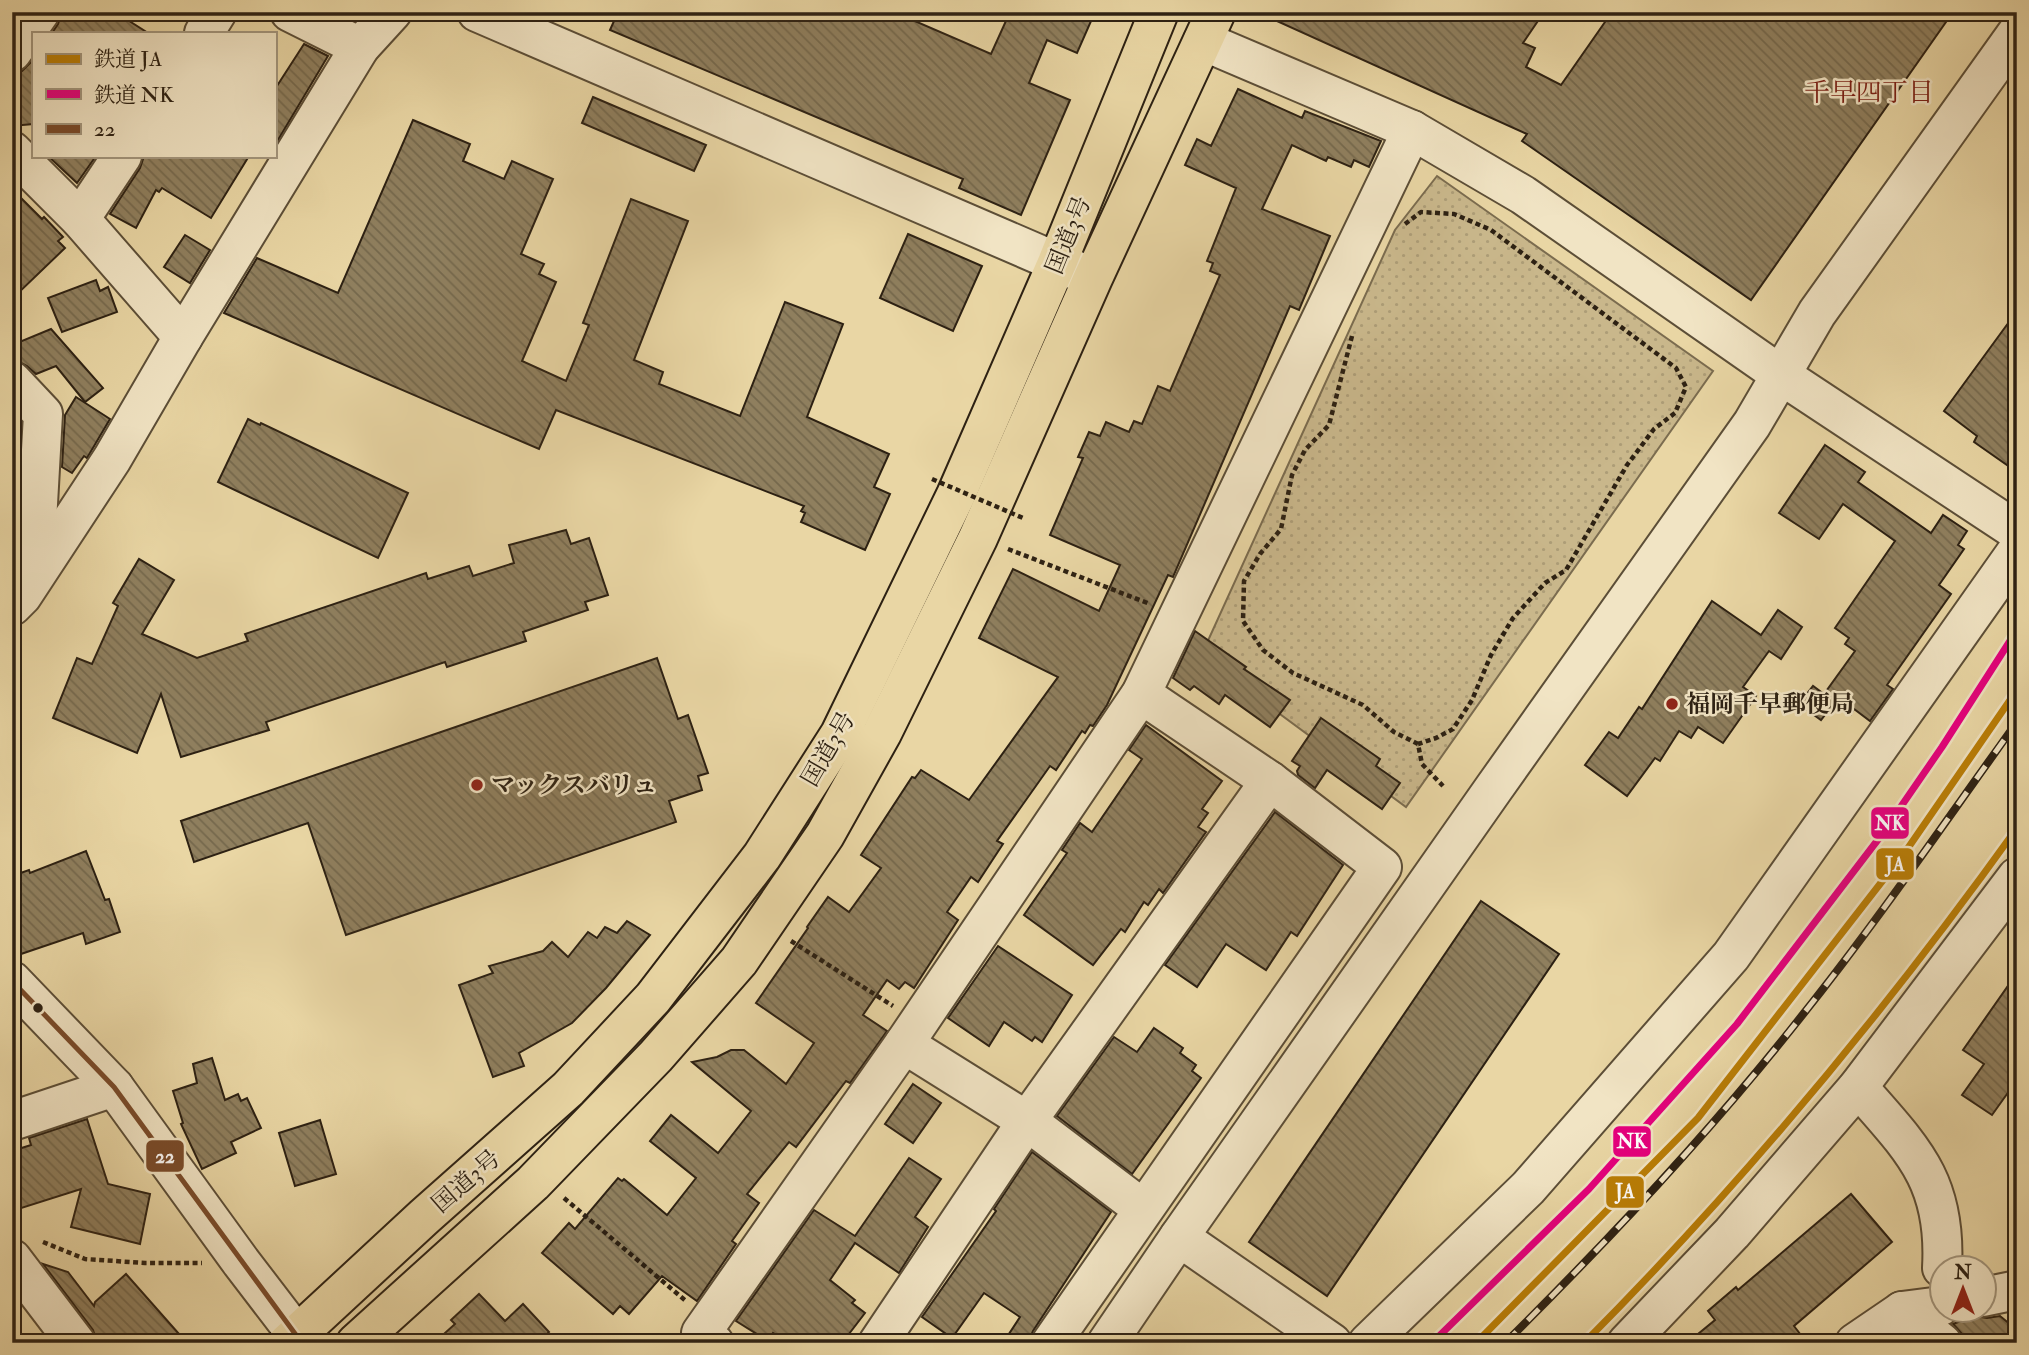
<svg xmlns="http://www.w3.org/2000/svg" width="2029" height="1355" font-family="'IM FELL Double Pica','Noto Serif JP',serif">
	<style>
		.park { fill: url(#park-dots); stroke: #7b6c4f; stroke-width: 2 }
		.building { fill: url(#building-back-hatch); stroke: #2d2113; stroke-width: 2 }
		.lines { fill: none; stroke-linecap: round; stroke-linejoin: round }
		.minor-casing { stroke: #5c4e37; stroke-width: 42 }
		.highway-casing { stroke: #2d2113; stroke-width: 42 }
		.path { stroke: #2d2113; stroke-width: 4.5; stroke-dasharray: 5 3.5; stroke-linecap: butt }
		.minor { stroke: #f1e4c4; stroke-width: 38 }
		.highway { stroke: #e9d6a4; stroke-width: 38 }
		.rail-casing { stroke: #2d2113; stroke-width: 8 }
		.rail { stroke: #f1e4c4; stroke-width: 5; stroke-dasharray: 16; stroke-linecap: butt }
		.path-bridge { stroke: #2d2113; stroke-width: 4.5; stroke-dasharray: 5 3.5; stroke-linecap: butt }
		.bus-1-casing { stroke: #f1e4c4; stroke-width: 10 }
		.bus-1 { stroke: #7a4b2a; stroke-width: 5 }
		.rail-1-casing { stroke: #f1e4c4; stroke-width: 12 }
		.rail-2-casing { stroke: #f1e4c4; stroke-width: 12 }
		.rail-1 { stroke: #ba7e06; stroke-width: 7 }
		.rail-2 { stroke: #e5007d; stroke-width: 7 }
		.poi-dot { fill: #8f2418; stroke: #f1e4c4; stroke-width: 2.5 }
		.bus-dot { fill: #2d2113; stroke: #f1e4c4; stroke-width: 2.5 }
		.labels { text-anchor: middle; stroke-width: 5; stroke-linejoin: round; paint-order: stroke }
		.street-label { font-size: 24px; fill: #2d2113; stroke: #f1e4c4 }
		.poi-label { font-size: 24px; font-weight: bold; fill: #2d2113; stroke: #f1e4c4; text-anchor: start }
		.neighbourhood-label { font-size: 26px; fill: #7a1f14; stroke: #f1e4c4 }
		.line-badge { stroke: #f1e4c4; stroke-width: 2.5 }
		.badge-label { font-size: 19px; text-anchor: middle; font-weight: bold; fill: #fff }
	</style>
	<defs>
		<pattern id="park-dots" width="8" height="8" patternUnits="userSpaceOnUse" patternTransform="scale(1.75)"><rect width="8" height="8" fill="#c9b78b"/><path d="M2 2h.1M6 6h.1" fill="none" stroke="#ad9d77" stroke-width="1.8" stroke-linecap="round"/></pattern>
		<pattern id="building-back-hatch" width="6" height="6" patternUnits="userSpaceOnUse" patternTransform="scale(1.75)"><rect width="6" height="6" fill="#8f7f5e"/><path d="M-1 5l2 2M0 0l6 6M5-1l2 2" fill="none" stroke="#75684c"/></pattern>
	</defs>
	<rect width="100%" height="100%" fill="#e9d6a4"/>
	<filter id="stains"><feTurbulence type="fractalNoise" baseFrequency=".00286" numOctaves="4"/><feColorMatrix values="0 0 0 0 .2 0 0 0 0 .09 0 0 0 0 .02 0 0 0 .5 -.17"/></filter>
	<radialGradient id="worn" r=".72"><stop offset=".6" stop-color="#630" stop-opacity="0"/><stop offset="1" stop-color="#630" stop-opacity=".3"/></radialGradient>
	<g class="park">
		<polygon points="1437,176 1713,371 1406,807 1201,656 1395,230"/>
		<polygon points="12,396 25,409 17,581 12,586"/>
	</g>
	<g class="building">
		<polygon points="62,12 115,12 148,33 52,33 58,24"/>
		<polygon points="618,12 894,12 991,54 1010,12 1095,12 1077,53 1047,40 1029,83 1070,100 1021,215 959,188 963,179 610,30"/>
		<polygon points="1257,12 1544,12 1523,43 1535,48 1526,67 1561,85 1612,12 1953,12 1751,300 1522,141 1527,134"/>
		<polygon points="304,44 328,56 275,145 275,89"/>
		<polygon points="33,60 33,124 12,126 12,74 22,71"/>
		<polygon points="1238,89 1302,118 1305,111 1381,141 1369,167 1354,160 1351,167 1328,157 1326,161 1292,145 1262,209 1330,236 1299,310 1290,306 1173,577 1168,575 1107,705 1093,726 1090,725 1085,733 1082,731 1056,770 1050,766 997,841 1003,844 978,882 971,877 947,912 958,920 914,988 905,982 899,989 887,980 863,1015 887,1031 850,1083 846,1081 796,1147 789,1142 747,1194 759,1203 732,1241 736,1244 697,1301 662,1276 629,1314 620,1306 613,1314 542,1253 569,1223 575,1229 618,1178 622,1181 624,1179 667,1215 696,1178 650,1141 671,1115 718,1153 751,1111 692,1062 717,1057 731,1050 744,1050 786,1084 814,1043 756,1003 808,928 807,927 828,897 849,912 881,868 861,855 912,777 915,778 921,770 969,800 1058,677 979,638 1013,569 1099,611 1120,565 1050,535 1083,458 1078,457 1089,432 1100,436 1106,422 1129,432 1134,421 1142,424 1158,386 1170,391 1220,275 1210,271 1213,263 1207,261 1236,188 1185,165 1197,139 1211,146"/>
		<polygon points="593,97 706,145 694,171 582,123"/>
		<polygon points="413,120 470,144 463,161 504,179 512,161 553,179 521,254 544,264 539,274 556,282 522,361 566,381 589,325 583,323 631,199 688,221 634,360 663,372 659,384 740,416 785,302 843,324 807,417 889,454 874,487 890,494 865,550 801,522 805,513 801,511 804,506 556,410 539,449 224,313 257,258 338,293"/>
		<polygon points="48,156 96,156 77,183"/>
		<polygon points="144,156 249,156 211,218 162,188 159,192 156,190 136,228 110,214 140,168"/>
		<polygon points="12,189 42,219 44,217 63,237 58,241 65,248 12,299"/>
		<polygon points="908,234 982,266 953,331 880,298"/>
		<polygon points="185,235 210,250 190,283 164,267"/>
		<polygon points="96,280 100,291 108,287 117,312 62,332 48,298"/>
		<polygon points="2017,311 2017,472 1974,442 1977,436 1944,411"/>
		<polygon points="51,329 103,388 85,402 56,366 36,374 27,366 15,360 12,345"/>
		<polygon points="76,397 110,419 87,458 84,456 72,473 62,467 65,415"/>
		<polygon points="248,419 260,425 261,423 408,493 378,558 218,482"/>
		<polygon points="1825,445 1865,472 1858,482 1931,533 1943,515 1967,531 1958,545 1964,549 1939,585 1951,594 1887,685 1893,689 1870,721 1854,709 1851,714 1835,702 1821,720 1799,704 1813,686 1824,694 1855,651 1845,644 1849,638 1835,628 1895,541 1843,504 1819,539 1779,513"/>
		<polygon points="566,530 571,544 589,538 608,595 585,602 588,610 523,632 526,641 447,667 445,662 266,722 269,730 181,757 161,694 137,753 53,718 77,658 92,664 118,606 113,603 139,559 174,580 142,634 197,658 248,641 245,634 426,573 428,579 469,566 473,576 514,563 509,545"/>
		<polygon points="1712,601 1761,635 1778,610 1802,627 1781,659 1769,651 1743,687 1756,696 1723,743 1698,727 1691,738 1679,731 1660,761 1655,758 1627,796 1585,765 1609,732 1618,738 1639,707 1642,709"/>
		<polygon points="1195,631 1246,667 1244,669 1290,700 1270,727 1225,695 1219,704 1194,686 1190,690 1173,678"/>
		<polygon points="657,658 678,719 688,715 708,773 698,776 702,790 669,801 676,822 346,935 308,823 194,862 181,821"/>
		<polygon points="1321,718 1380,759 1376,766 1400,783 1382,809 1327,770 1315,788 1298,775 1297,771 1300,766 1292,761"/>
		<polygon points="1146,725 1222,781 1202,809 1208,813 1198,827 1206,832 1163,893 1159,889 1148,905 1144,902 1125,932 1121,929 1093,965 1024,915 1067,853 1062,850 1080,823 1092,832 1142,759 1129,750"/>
		<polygon points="1275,812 1343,865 1297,936 1291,932 1266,970 1226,944 1197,987 1165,965"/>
		<polygon points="86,851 105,900 109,899 120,932 86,944 83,933 12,957 12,876 29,870 30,873"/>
		<polygon points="1481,901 1559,954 1327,1296 1249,1242"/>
		<polygon points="627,921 650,935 606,988 572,1023 519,1053 524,1066 493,1077 459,985 493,973 489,966 543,951 552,942 568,957 588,932 597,938 605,927 617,933"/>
		<polygon points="998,946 1072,995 1042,1042 1035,1037 1032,1041 1004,1022 989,1046 948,1018"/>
		<polygon points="2017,973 2017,1080 1992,1115 1962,1095 1984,1064 1963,1050"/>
		<polygon points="1154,1028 1183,1048 1180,1053 1196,1065 1192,1071 1201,1078 1132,1174 1057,1116 1114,1037 1137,1052"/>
		<polygon points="212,1058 225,1100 238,1094 241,1101 247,1098 261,1128 231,1142 236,1153 202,1169 181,1124 183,1123 173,1091 197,1083 193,1064"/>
		<polygon points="913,1084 941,1103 913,1143 885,1124"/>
		<polygon points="87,1119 108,1184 150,1194 140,1244 71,1227 81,1189 12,1211 12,1151 31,1145 29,1138"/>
		<polygon points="320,1120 336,1174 295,1186 279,1133"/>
		<polygon points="1032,1152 1111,1212 1033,1331 1028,1343 1003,1343 1020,1317 984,1293 952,1338 922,1317 996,1211 994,1209"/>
		<polygon points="909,1158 941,1179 915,1217 928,1227 899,1273 855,1243 830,1280 855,1300 852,1303 865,1313 842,1343 789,1343 773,1333 768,1341 736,1321 814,1210 855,1236"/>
		<polygon points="1851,1194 1892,1242 1794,1326 1807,1343 1687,1343 1715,1320 1708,1311 1736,1287 1738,1290"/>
		<polygon points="43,1264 68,1272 94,1306 95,1302 126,1274 187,1343 149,1343 143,1336 124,1343 97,1343 93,1330"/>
		<polygon points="479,1294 505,1321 523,1304 549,1332 538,1343 434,1343 455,1324 451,1320"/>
		<polygon points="1974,1316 1987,1318 2000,1316 2017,1330 2017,1343 1963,1343 1962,1334 1953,1324"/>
	</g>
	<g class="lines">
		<defs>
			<g id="minor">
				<polyline points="290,12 360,47"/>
				<polyline points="477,12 1089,276"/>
				<polyline points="204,33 217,12"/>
				<polyline points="1203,41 1412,130 1523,195 1781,375 2017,531"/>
				<polyline points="12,52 40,12"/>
				<polyline points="12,151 80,219 183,337"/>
				<polyline points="80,219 122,156"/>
				<polyline points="12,381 43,414 34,576"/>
				<polyline points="12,606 22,596 112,459 183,337 360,47 392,12"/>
				<polyline points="12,981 114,1087 241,1262 303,1343"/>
				<polyline points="904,1044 1027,1121 1143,1209"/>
				<path d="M1858 1087C1912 1149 1947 1180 1942 1268"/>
				<polyline points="12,1121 114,1087"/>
				<polyline points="1179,1237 1332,1343"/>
				<polyline points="12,1259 76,1343"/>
				<polyline points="1983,1297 2017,1290"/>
				<polyline points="1902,1311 1942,1343"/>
				<polyline points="714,1343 701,1333 904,1044 1141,694 1412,130"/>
				<polyline points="878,1343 1027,1121 1270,781"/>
				<polyline points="1051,1343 1382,867 1270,781 1141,694"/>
				<polyline points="1107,1343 1179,1237 1494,788 1752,424 1817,313 2017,33"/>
				<polyline points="1368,1343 1528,1188 1731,956 2017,551"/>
				<polyline points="1627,1343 1732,1233 1858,1087 2017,877"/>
				<polyline points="1855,1343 1902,1311 1941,1306"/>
			</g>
			<g id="highway">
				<polyline points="288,1343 424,1217 568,1089 653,998 762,856 840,734 956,495 1057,263 1159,12"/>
				<polyline points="356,1343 533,1183 656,1056 739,961 825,835 882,733 978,538 1093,278 1216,12"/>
			</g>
		</defs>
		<use href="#minor" class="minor-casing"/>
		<use href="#highway" class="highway-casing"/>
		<g class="path">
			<polyline points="1405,224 1421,212 1454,214 1491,230 1676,368 1686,387 1675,413 1654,429 1627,465 1566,570 1545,583 1513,618 1491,655 1472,700 1453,729 1436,738 1418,744"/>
			<polyline points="1352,336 1329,425 1305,450 1292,475 1281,529 1260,554 1244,581 1243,621 1263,650 1293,673 1363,705 1394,732 1418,744 1422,764 1443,786"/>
			<polyline points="1008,549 1150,604"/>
			<polyline points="791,941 893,1006"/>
			<polyline points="564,1198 686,1301"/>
			<polyline points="43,1242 85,1259 145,1263 202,1263"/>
		</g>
		<use href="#minor" class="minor"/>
		<use href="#highway" class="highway"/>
		<defs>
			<path id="rail" d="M1505 1343C1610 1239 1712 1130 1804 1013 1879 919 1947 819 2017 722"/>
		</defs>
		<use href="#rail" class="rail-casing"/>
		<use href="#rail" class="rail"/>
		<polyline class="path-bridge" points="932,479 1023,518"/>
		<defs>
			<polyline id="bus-1" points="12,981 114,1087 296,1335 288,1343"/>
		</defs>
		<use href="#bus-1" class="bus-1-casing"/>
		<use href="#bus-1" class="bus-1"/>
		<defs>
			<g id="rail-1">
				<polyline points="1476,1343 1698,1118 1908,848 2017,690"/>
				<path d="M1584 1343C1744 1182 1885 1012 2017 828"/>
			</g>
			<polyline id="rail-2" points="1432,1343 1589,1189 1737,1024 1880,837 1942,747 2017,630"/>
		</defs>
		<use href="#rail-1" class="rail-1-casing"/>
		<use href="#rail-2" class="rail-2-casing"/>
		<use href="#rail-1" class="rail-1"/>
		<use href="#rail-2" class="rail-2"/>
	</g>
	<g class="poi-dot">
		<circle cx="1672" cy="704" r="7"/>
		<circle cx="477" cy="785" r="7"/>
	</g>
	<circle class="bus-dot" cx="38" cy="1008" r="6"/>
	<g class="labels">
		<g class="street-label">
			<text transform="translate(1068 235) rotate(-68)" y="8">国道3号</text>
			<text transform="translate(828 749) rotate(-60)" y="8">国道3号</text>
			<text transform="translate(466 1181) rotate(-41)" y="8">国道3号</text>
		</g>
		<g class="poi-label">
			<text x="1686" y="712">福岡千早郵便局</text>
			<text x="491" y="793">マックスバリュ</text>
		</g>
		<g class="neighbourhood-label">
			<text x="1869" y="101">千早四丁目</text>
		</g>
	</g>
	<g class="line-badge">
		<rect x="1870" y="806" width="40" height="34" rx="7" fill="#e5007d"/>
		<rect x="1875" y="847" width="40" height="34" rx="7" fill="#ba7e06"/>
		<rect x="1612" y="1125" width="40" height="33" rx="7" fill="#e5007d"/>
		<rect x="145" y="1139" width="40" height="34" rx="7" fill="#7a4b2a"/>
		<rect x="1605" y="1175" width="40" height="34" rx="7" fill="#ba7e06"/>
	</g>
	<g class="badge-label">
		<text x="1890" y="830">NK</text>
		<text x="1895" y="871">JA</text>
		<text x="1632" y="1148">NK</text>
		<text x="165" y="1163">22</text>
		<text x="1625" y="1198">JA</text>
	</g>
	<rect width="2029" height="1355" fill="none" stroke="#e9d6a4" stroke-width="42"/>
	<rect x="14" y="14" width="2001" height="1327" fill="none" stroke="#2d2113" stroke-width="3.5"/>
	<rect x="21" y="21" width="1987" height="1313" fill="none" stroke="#2d2113" stroke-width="2"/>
	<rect x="32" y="32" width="245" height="126" fill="#f1e4c4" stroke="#a3967d" stroke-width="2"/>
	<rect x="46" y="54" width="35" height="10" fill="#ba7e06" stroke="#a3967d" stroke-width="2"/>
	<text x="94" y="66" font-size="21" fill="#2d2113">鉄道 JA</text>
	<rect x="46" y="89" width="35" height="10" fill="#e5007d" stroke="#a3967d" stroke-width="2"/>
	<text x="94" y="102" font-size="21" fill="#2d2113">鉄道 NK</text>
	<rect x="46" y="124" width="35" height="10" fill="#7a4b2a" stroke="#a3967d" stroke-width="2"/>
	<text x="94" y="136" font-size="21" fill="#2d2113">22</text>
	<g transform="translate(1963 1289)"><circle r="33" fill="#f1e4c4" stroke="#a3967d" stroke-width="2"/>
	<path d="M0-5L12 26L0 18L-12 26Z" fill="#8f2418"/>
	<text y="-10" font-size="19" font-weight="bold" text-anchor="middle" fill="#2d2113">N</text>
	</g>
	<rect width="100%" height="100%" filter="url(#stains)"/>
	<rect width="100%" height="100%" fill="url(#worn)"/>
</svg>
